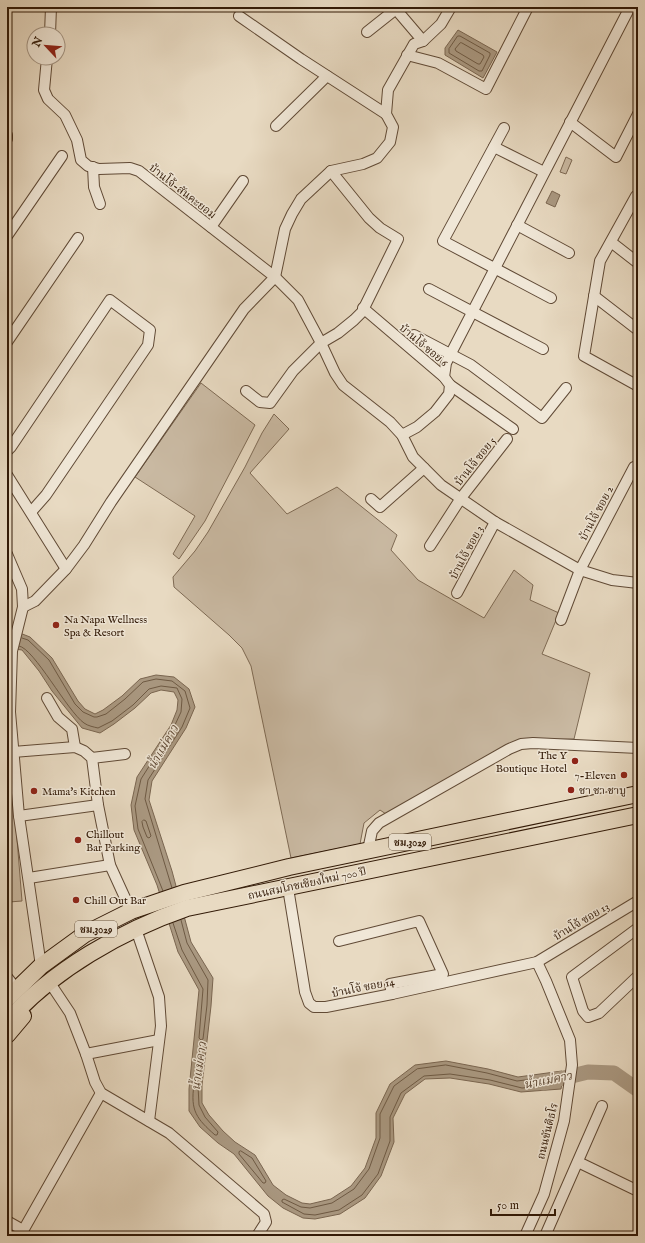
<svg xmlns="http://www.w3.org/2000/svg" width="645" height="1243" font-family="'IM FELL English','Noto Serif Thai',serif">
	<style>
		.green { fill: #c9b9a2; stroke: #7e6a54 }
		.water { fill: #aa9982; stroke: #7a6651 }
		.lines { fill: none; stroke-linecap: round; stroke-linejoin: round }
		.shore { stroke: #6e5a44; stroke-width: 1 }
		.river { stroke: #aa9982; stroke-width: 15 }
		.street-casing { stroke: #604a36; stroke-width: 12 }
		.primary-casing { stroke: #321a07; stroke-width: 18 }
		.street { stroke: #f0e7d7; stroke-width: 10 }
		.primary { stroke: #e8dac2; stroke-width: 16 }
		.poi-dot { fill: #8f2418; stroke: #f0e7d7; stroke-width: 1.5 }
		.labels { text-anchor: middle; stroke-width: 3; stroke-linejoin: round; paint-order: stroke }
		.shield { fill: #f0e7d7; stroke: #6b5845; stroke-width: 1 }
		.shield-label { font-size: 10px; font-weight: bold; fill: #321a07 }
		.street-label { font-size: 11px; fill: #321a07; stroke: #f0e7d7 }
		.poi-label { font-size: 11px; fill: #321a07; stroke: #f0e7d7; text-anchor: start }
		.water-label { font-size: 12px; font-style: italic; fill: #5c4632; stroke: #f0e7d7 }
	</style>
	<rect width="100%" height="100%" fill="#e8dac2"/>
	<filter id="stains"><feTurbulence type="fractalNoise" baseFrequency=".005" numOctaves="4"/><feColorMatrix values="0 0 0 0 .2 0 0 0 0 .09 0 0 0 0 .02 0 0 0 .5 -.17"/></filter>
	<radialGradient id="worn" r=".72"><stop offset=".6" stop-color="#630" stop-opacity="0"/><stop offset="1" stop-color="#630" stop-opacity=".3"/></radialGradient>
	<g class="green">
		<polygon points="566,157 572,160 566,174 560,172"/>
		<polygon points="201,383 255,425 205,521 179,559 173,554 195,516 135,477"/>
		<polygon points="274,414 289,429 250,473 287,514 337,487 397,535 391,550 418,580 484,618 514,570 533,585 530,600 559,613 542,654 590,673 574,739 520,740 386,814 380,810 364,823 360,844 291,858 251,666 242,648 229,635 174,587 173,577 195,551 208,532 245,467 262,433"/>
		<polygon points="7,715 22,901 9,902 7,883"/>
	</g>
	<g class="water">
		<polygon points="458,30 497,52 483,78 445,55 445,48"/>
		<polygon points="552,191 560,195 555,207 546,203"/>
		<polygon points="7,628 30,637 52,658 78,701 85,709 95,714 103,710 122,696 140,679 156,675 174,677 189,689 195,707 186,728 152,781 149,800 172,871 191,942 213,978 211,1006 202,1085 202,1103 209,1115 223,1131 235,1142 255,1155 273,1185 286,1195 302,1203 310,1204 331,1199 351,1186 365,1168 376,1138 376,1113 390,1084 415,1065 446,1061 488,1069 518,1077 562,1071 563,1078 561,1089 521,1092 489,1084 450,1078 425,1079 405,1094 393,1118 394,1142 381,1176 365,1198 340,1214 315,1219 303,1218 283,1208 268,1196 234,1154 218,1143 200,1127 189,1111 189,1089 199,990 178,952 157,885 134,830 131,805 137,777 171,725 177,710 178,700 174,692 161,690 151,693 135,708 114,724 100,733 82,728 69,712 52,691 39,671 22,650 7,648"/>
	</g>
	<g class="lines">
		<g class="shore">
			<polygon points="458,36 460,36 490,53 490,55 482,71 479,71 449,53 449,49"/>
			<polygon points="462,43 483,55 484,57 480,64 478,64 456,51 455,49 460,43"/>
			<polyline points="22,638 28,640 49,660 75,704 83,712 94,717 97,717 106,714 125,699 143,682 156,679 172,681 185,691 190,708 182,727 148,780 145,799 172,888"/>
			<path d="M19 646C34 648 67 711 84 723 88 726 94 727 98 728L112 721 133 705 149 689 161 686 177 688 182 699 181 712 174 727 141 779 135 806 138 829 163 891"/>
			<polygon points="144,820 146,821 151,836 149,838 147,837 143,827 142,822"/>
			<polyline points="173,923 182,950 203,989 199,1038 201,1040 203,1039 207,1005 208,980 187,943 181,920"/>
			<polygon points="446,1065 487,1073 517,1081 557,1076 559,1078 558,1084 557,1085 522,1088 490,1080 450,1074 424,1076 401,1093 390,1117 390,1141 378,1174 362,1195 339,1210 315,1215 304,1214 282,1202 282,1200 284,1199 301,1207 310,1208 332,1203 354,1189 369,1169 380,1138 380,1114 394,1086 417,1069"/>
			<path d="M196 1084 198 1086 199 1105 205 1117 218 1132 217 1135H215C197 1119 190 1111 194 1085Z"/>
			<polygon points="241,1151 252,1158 266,1181 265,1183 263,1183 239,1154 239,1152"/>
		</g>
		<polyline class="river" points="543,1083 588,1072 614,1073 638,1090"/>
		<defs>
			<g id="street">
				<polyline points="394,7 423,41"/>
				<polyline points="239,16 301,59 386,114"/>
				<polyline points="367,32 396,9"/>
				<polyline points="50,34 51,7"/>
				<polyline points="407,55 438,63 486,89 528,7"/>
				<polyline points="47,58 44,90 48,99 65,115 77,140 81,160 88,166 99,169 130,168 139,171 275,277 298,300 321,343 335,373 343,385 390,422 402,435 413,457 441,485 495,522 580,570 612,580 638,583"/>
				<polyline points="570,122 616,157 638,114"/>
				<polyline points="276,126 327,76"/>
				<polyline points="504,128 443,241 551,298"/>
				<polyline points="7,139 7,135"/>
				<polyline points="494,147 544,172"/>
				<polyline points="93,167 94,187 100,204"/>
				<polyline points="638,198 636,196 600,261 584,356 638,386"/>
				<polyline points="517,225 569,253"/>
				<polyline points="211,227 243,181"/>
				<polyline points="7,236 62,156"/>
				<polyline points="611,242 638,263"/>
				<polyline points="275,277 285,229 292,214 301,199 331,171 363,164 377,158 390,142 393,127 386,114 388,90 414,44 423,41 441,24 451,7"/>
				<polyline points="429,289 543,349"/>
				<polyline points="594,296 638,330"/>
				<polyline points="363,308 444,377 450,385 449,394 435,412 417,427 402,435"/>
				<polyline points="414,335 471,365 542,418 566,388"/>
				<polyline points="7,342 78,238"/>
				<polyline points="444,377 446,363 630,7"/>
				<polyline points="450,385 513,429"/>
				<polyline points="246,391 260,402 270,403 293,371 321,343 338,333 354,320 362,312 398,239 380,228 369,218 331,171"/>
				<polyline points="7,451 11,447 110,300 150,330 148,345 46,495 31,512"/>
				<polyline points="7,475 66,569"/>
				<polyline points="371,499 380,507 424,468"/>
				<polyline points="430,546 461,498 507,439"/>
				<polyline points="7,554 22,589 23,607 12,651 10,712 19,816 41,966"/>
				<polyline points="457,593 495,522"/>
				<polyline points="23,607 35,601 66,569 84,545 111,502 244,309 275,277"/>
				<polyline points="561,620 580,570 634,467"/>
				<polyline points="47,698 58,717 72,729 75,747"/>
				<polyline points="13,752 75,747 84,751 92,758 98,805 110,865 131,911"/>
				<polyline points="92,758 125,754"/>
				<polyline points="19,816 98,805"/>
				<polyline points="368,850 372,831 379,823 509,749 521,744 533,743 638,748"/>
				<polyline points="29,878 110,865"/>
				<polyline points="288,888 305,992 309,1003 314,1007 326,1007 392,994 537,962 638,901"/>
				<polyline points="638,928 572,977 583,1011 588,1017 599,1013 638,976"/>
				<polyline points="136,929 159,997 161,1026 149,1121"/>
				<polyline points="339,941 419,921 443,974 390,984 392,994"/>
				<polyline points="7,977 11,982"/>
				<polyline points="50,983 70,1013 86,1054 95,1082 101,1093 169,1133 264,1214 266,1222 257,1236"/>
				<polyline points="86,1054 159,1040"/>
				<polyline points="578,1162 638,1191"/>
				<polyline points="7,1221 23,1230"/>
				<polyline points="20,1236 101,1093"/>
				<polyline points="525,1236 544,1194 564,1121 572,1065 570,1040 546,981 537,962"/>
				<polyline points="545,1236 602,1106"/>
			</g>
			<g id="primary">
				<polyline points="7,999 41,966 85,934 131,911 184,893 289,867 638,794"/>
				<path d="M7 1022C52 970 123 930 187 908L638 815"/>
				<polyline points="7,1035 23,1016"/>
			</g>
		</defs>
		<use href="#street" class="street-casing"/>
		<use href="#primary" class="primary-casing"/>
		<use href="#street" class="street"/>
		<use href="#primary" class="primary"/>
	</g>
	<g class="poi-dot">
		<circle cx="56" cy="625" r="4"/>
		<circle cx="575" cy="761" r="4"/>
		<circle cx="624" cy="775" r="4"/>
		<circle cx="571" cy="790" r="4"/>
		<circle cx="34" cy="791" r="4"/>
		<circle cx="78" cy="840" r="4"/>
		<circle cx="76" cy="900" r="4"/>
	</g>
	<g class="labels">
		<g class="shield">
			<rect x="389" y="834" width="42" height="16" rx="3"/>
			<rect x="75" y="921" width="42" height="16" rx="3"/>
		</g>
		<g class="shield-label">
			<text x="410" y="846">ชม.3029</text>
			<text x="96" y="933">ชม.3029</text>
		</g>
		<g class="street-label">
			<text transform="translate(183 191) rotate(38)" y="4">บ้านโจ้-สันคะยอม</text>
			<text transform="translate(424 345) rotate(40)" y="4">บ้านโจ้ ซอย 6</text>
			<text transform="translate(475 461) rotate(-51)" y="4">บ้านโจ้ ซอย 5</text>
			<text transform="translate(596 513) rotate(-62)" y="4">บ้านโจ้ ซอย 2</text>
			<text transform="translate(466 552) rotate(-62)" y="4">บ้านโจ้ ซอย 3</text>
			<text transform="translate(307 883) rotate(-12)" y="4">ถนนสมโภชเชียงใหม่ 700 ปี</text>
			<text transform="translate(581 921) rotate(-31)" y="4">บ้านโจ้ ซอย 13</text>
			<text transform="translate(363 987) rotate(-11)" y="4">บ้านโจ้ ซอย 14</text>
			<text transform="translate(547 1131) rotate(-76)" y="4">ถนนขันติธโร</text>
		</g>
		<g class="poi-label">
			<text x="64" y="623">Na Napa Wellness<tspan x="64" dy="13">Spa &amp; Resort</tspan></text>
			<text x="567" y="759" text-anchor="end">The Y<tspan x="567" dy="13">Boutique Hotel</tspan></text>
			<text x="616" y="779" text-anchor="end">7-Eleven</text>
			<text x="579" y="794">ชา ชา ชาบู</text>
			<text x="42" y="795">Mama's Kitchen</text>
			<text x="86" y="838">Chillout<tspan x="86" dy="13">Bar Parking</tspan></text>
			<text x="84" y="904">Chill Out Bar</text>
		</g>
		<g class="water-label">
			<text transform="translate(163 747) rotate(-60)" y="4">น้ำแม่คาว</text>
			<text transform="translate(199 1066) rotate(-82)" y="4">น้ำแม่คาว</text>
			<text transform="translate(548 1080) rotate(-11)" y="4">น้ำแม่คาว</text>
		</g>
	</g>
	<rect width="645" height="1243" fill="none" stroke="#e8dac2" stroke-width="24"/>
	<rect x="8" y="8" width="629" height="1227" fill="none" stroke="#321a07" stroke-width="2"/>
	<rect x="12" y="12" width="621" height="1219" fill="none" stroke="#321a07"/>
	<g transform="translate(46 46) rotate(296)"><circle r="19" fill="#f0e7d7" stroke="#a49584"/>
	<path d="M0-3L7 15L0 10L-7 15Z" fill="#8f2418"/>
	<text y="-6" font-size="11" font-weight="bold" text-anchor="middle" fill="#321a07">N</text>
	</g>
	<path d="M491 1209v6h64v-6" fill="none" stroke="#321a07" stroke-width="2"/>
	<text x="497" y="1209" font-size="12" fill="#321a07" stroke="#f0e7d7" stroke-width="3" paint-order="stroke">50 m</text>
	<rect width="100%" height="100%" filter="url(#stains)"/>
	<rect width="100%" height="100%" fill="url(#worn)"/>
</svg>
